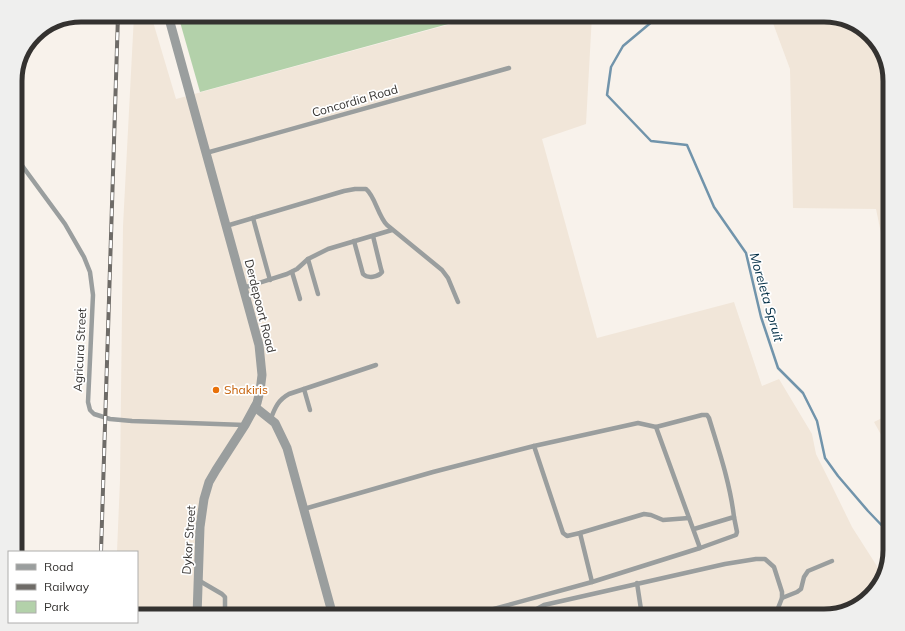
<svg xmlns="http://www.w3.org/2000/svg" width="905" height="631" font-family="Mulish,sans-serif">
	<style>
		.built { fill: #f1e6d9 }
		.green { fill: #b3d1aa }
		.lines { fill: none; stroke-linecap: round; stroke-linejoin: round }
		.stream { stroke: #7194ab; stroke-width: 2.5 }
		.service { stroke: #9a9e9e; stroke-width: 4.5 }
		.minor { stroke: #9a9e9e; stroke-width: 9 }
		.rail-casing { stroke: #6e6b67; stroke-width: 4 }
		.rail { stroke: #fff; stroke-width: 2.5; stroke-dasharray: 8; stroke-linecap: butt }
		.food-dot { fill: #e8710a; stroke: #fff; stroke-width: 1.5 }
		.labels { text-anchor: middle; stroke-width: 3.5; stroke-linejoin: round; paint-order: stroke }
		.street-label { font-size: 12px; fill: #343230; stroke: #fff }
		.food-label { font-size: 12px; fill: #c56008; stroke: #fff; text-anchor: start }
		.water-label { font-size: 13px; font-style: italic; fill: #022e45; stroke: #fff }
		.rim { fill: none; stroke: #343230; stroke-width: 5 }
	</style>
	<rect width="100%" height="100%" fill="#f8f2eb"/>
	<g class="built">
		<polygon points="134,15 151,15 176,99 484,15 592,15 586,124 542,139 597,338 734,302 762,386 779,379 812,434 816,454 831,484 852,527 882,574 877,590 854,609 824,616 137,616 137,552 117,552 120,480 123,226"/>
		<polygon points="770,15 825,15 864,28 883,51 890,80 890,276 876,209 793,208 790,69"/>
		<polygon points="890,414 890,451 874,422"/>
	</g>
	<polygon class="green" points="178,15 481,15 200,92"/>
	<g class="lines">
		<polyline class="stream" points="660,15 623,46 611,67 607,95 651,141 687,145 714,207 746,253 761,317 778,368 803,393 817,421 825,458 838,476 868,511 890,534"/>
		<g class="service">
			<polyline points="206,153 509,68"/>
			<polyline points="15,156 65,224 84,257 90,272 93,295 88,402 90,410 94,414 110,419 132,421 245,425"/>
			<polyline points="253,218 270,280"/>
			<path d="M226 226 344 191 355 189H366C375 196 378 216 387 225L442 270 448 278 458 302"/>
			<path d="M354 241 363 274C368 279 378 277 382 272L381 269 373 236"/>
			<polyline points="308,259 318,294"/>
			<polyline points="292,272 300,299"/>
			<polyline points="243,288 287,274 297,269 308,259 328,249 392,230"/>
			<polyline points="304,389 310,410"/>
			<path d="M271 418C275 408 278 400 289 394L376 365"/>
			<path d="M656 427 702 415H707L709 418C719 451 730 483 734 517L694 529"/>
			<polyline points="534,446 563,533 567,536 580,533 644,514 651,515 663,520 689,518"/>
			<polyline points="304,509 433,472 534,446 638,423 656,427 700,548 592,582 468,616"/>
			<polyline points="580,533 592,582"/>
			<polyline points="700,548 736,535 737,532 734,517"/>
			<polyline points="198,580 222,594 225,597 225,616"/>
			<polyline points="637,583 642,616"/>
			<polyline points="782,598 797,592 801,589 804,577 808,571 832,561"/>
			<polyline points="524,616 544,605 725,564 756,559 765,559 774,567 782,592 782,598 775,616"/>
		</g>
		<g class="minor">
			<polyline points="168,15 259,345 262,375 260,391 257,403 245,425 216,470 209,482 204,499 200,527 197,616"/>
			<polyline points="255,407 275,423 287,448 333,616"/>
		</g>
		<defs>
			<polyline id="rail" points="101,552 118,15"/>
		</defs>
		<use href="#rail" class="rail-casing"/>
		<use href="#rail" class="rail"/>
	</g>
	<circle class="food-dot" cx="216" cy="390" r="4"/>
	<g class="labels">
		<g class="street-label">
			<text transform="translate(355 101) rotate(-16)" y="4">Concordia Road</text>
			<text transform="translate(260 306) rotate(76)" y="4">Derdepoort Road</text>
			<text transform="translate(80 350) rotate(-87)" y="4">Agricura Street</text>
			<text transform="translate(189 540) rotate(-86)" y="4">Dykor Street</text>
		</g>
		<g class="food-label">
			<text x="224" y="394">Shakiris</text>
		</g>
		<g class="water-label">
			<text transform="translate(767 297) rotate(74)" y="5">Moreleta Spruit</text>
		</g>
	</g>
	<path d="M0 0H905V631H0ZM81 22H824A59 59 0 0 1 883 81V550A59 59 0 0 1 824 609H81A59 59 0 0 1 22 550V81A59 59 0 0 1 81 22Z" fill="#efefee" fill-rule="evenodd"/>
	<path class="rim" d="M81 22H824A59 59 0 0 1 883 81V550A59 59 0 0 1 824 609H81A59 59 0 0 1 22 550V81A59 59 0 0 1 81 22Z"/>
	<rect x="8" y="551" width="130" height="72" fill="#ffffff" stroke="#aeadac"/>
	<rect x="16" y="564" width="20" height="6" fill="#9a9e9e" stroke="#aeadac"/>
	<text x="44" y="571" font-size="12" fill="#343230">Road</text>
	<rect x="16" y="584" width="20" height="6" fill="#6e6b67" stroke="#aeadac"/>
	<text x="44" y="591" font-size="12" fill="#343230">Railway</text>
	<rect x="16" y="601" width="20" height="12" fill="#b3d1aa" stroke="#aeadac"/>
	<text x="44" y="611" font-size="12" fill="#343230">Park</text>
</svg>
